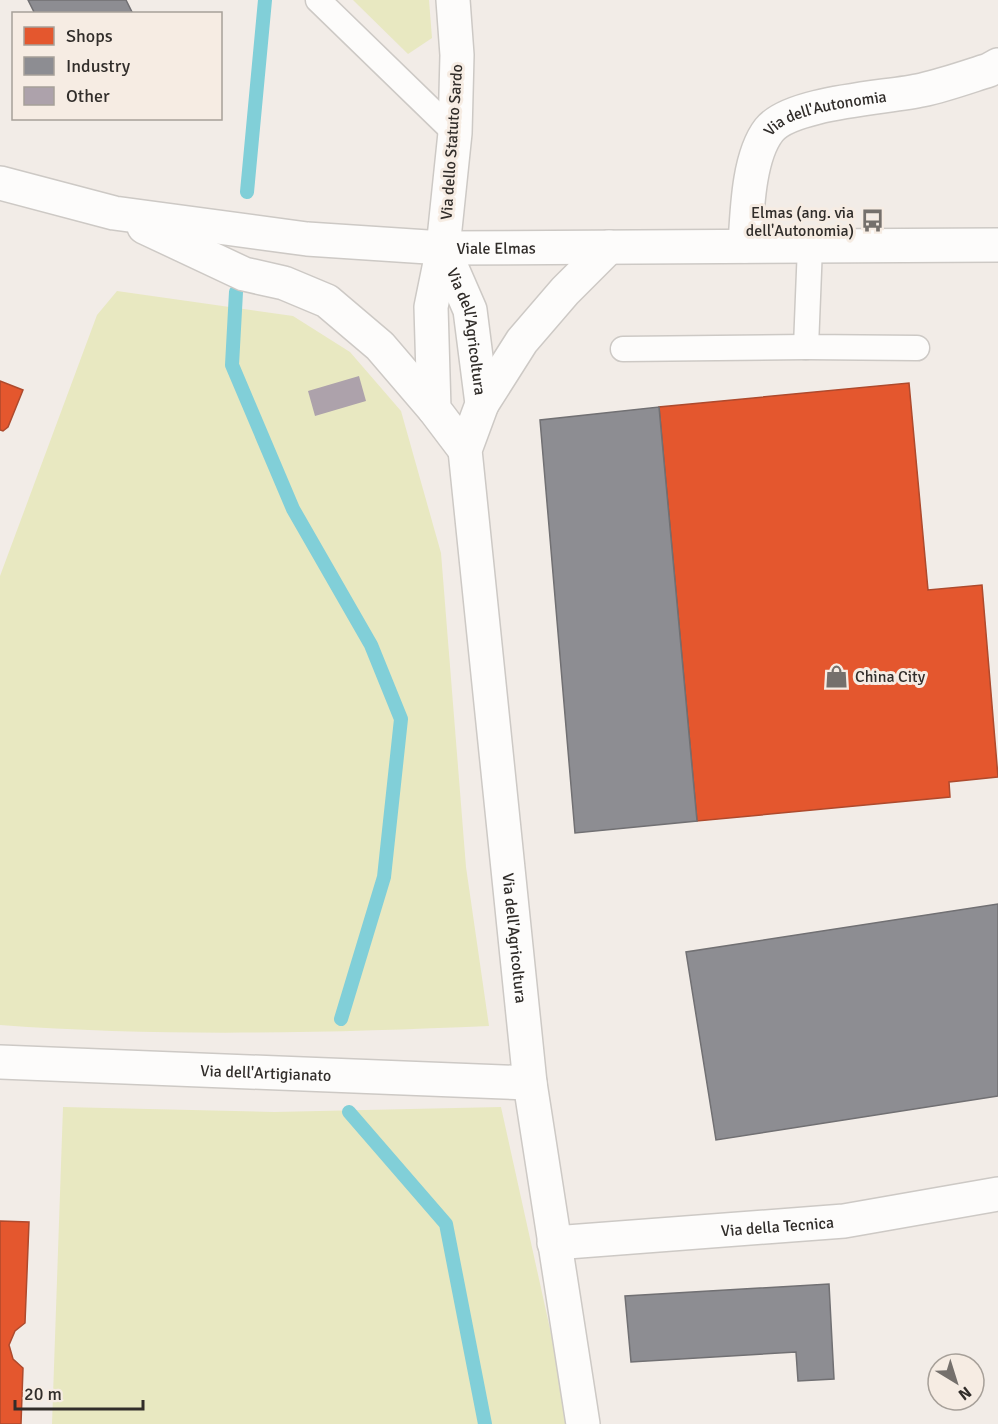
<svg xmlns="http://www.w3.org/2000/svg" width="998" height="1424" font-family="Signika,sans-serif">
	<style>
		.green { fill: #e8e8c1 }
		.shops { fill: #e4572e; stroke: #ae4a2d; stroke-width: 1.5 }
		.industry { fill: #8d8d92; stroke: #717073; stroke-width: 1.5 }
		.lines { fill: none; stroke-linecap: round; stroke-linejoin: round }
		.stream { stroke: #81cfd8; stroke-width: 14 }
		.building { fill: #ada2ab }
		.lane-casing { stroke: #cdc9c5; stroke-width: 27 }
		.street-casing { stroke: #cdc9c5; stroke-width: 36 }
		.secondary-casing { stroke: #cdc9c5; stroke-width: 36 }
		.lane { stroke: #fdfcfb; stroke-width: 24 }
		.street { stroke: #fdfcfb; stroke-width: 33 }
		.secondary { stroke: #fdfcfb; stroke-width: 33 }
		.labels { text-anchor: middle; stroke-width: 6; stroke-linejoin: round; paint-order: stroke }
		.street-label { font-size: 16px; fill: #312d2a; stroke: #f6ece3 }
		.poi-label { font-size: 16px; fill: #312d2a; stroke: #f6ece3; text-anchor: end }
	</style>
	<rect width="100%" height="100%" fill="#f2ece7"/>
	<g class="green">
		<polygon points="353,0 429,0 432,38 408,54"/>
		<path d="M117 291 293 316 350 352 401 411 441 553 466 867 489 1026C329 1033 160 1037 0 1025V576L97 315Z"/>
		<polygon points="63,1107 274,1112 501,1107 571,1424 52,1424"/>
	</g>
	<g class="shops">
		<polygon points="0,381 23,390 8,427 3,431 0,430"/>
		<polygon points="909,383 928,590 982,585 998,777 949,782 950,797 697,821 659,407"/>
		<polygon points="0,1221 29,1222 25,1323 15,1331 9,1345 13,1359 23,1368 21,1424 0,1424"/>
	</g>
	<g class="industry">
		<polygon points="28,0 126,0 133,14 35,14"/>
		<polygon points="659,407 697,821 575,833 540,420"/>
		<polygon points="998,904 998,1096 716,1140 686,952"/>
		<polygon points="829,1284 834,1379 798,1381 796,1352 631,1362 625,1296"/>
	</g>
	<g class="lines">
		<g class="stream">
			<polyline points="247,192 265,0"/>
			<polyline points="236,292 232,365 293,509 371,645 401,719 384,877 341,1019"/>
			<polyline points="349,1112 446,1224 485,1424"/>
		</g>
	</g>
	<polygon class="building" points="359,376 366,401 315,416 308,391"/>
	<g class="lines">
		<defs>
			<g id="lane">
				<polyline points="318,0 455,133"/>
				<polyline points="810,246 806,347 917,348"/>
				<polyline points="623,349 806,347"/>
			</g>
			<g id="street">
				<polyline points="453,0 457,55 455,133 443,248 431,307 434,409 465,450"/>
				<path id="s1" d="M745 246C747 213 748 157 769 130 791 102 886 98 922 90 945 85 967 77 989 70L998 65"/>
				<path id="s2" d="M443 248 470 310 482 404 465 450 530 1083 583 1424"/>
				<path id="s3" d="M0 1062 530 1083"/>
				<path id="s4" d="M554 1243 844 1221 998 1194"/>
			</g>
			<g id="secondary">
				<path id="s5" d="M0 183 114 213 307 239 443 248 998 245"/>
				<polyline points="144,227 244,274 284,283 327,301 380,346 434,409"/>
				<polyline points="482,404 522,341 565,291 609,247"/>
			</g>
		</defs>
		<use href="#lane" class="lane-casing"/>
		<use href="#street" class="street-casing"/>
		<use href="#secondary" class="secondary-casing"/>
		<use href="#lane" class="lane"/>
		<use href="#street" class="street"/>
		<use href="#secondary" class="secondary"/>
	</g>
	<defs>
		<symbol id="bus-bare" viewBox="-9 -9 18 18"><path d="M-5-6H5V4H4V6H2V4H-2V6H-4V4H-5ZM-3.5-4V0h7V-4ZM-3.5 1.2v1.5H-2V1.2ZM2 1.2v1.5H3.5V1.2Z" fill="#75706c" stroke="#f6ece3" stroke-width="2.5" paint-order="stroke"/></symbol>
		<symbol id="shop-bare" viewBox="-9 -9 18 18"><path d="M-5-2.5h2.3a2.7 3.5 0 0 1 5.4 0H5L5.5 6h-11ZM-1.5-2.5h3a1.5 2.3 0 0 0-3 0Z" fill="#75706c" stroke="#f6ece3" stroke-width="2.5" paint-order="stroke"/></symbol>
	</defs>
	<g fill-rule="evenodd">
		<use href="#bus-bare" x="856" y="204" width="33" height="33"/>
		<use href="#shop-bare" x="820" y="660" width="33" height="33"/>
	</g>
	<g class="labels">
		<g class="street-label">
			<text dy="6" stroke="none"><textPath href="#s1" startOffset="180">Via dell'Autonomia</textPath></text>
			<text transform="translate(451 142) rotate(-86)" y="6">Via dello Statuto Sardo</text>
			<text dy="6" stroke="none"><textPath href="#s5" startOffset="502">Viale Elmas</textPath></text>
			<text dy="6" stroke="none"><textPath href="#s2" startOffset="88">Via dell'Agricoltura</textPath></text>
			<text dy="6" stroke="none"><textPath href="#s2" startOffset="702">Via dell'Agricoltura</textPath></text>
			<text dy="6" stroke="none"><textPath href="#s3" startOffset="266">Via dell'Artigianato</textPath></text>
			<text dy="6" stroke="none"><textPath href="#s4" startOffset="224">Via della Tecnica</textPath></text>
		</g>
		<g class="poi-label">
			<text x="854" y="218">Elmas (ang. via<tspan x="854" dy="18">dell'Autonomia)</tspan></text>
			<text x="855" y="682" text-anchor="start">China City</text>
		</g>
	</g>
	<rect x="12" y="12" width="210" height="108" fill="#f6ece3" stroke="#a7a099" stroke-width="1.5"/>
	<rect x="24" y="27" width="30" height="18" fill="#e4572e" stroke="#a7a099" stroke-width="1.5"/>
	<text x="66" y="42" font-size="18" fill="#312d2a">Shops</text>
	<rect x="24" y="57" width="30" height="18" fill="#8d8d92" stroke="#a7a099" stroke-width="1.5"/>
	<text x="66" y="72" font-size="18" fill="#312d2a">Industry</text>
	<rect x="24" y="87" width="30" height="18" fill="#ada2ab" stroke="#a7a099" stroke-width="1.5"/>
	<text x="66" y="102" font-size="18" fill="#312d2a">Other</text>
	<g transform="translate(956 1382) rotate(142)"><circle r="28" fill="#f6ece3" stroke="#a7a099" stroke-width="1.5"/>
	<path d="M0-4.5L10 22L0 15L-10 22Z" fill="#75706c"/>
	<text y="-9" font-size="16" font-weight="bold" text-anchor="middle" fill="#312d2a">N</text>
	</g>
	<path d="M15 1400v9h128v-9" fill="none" stroke="#312d2a" stroke-width="3"/>
	<text x="24" y="1400" font-size="18" fill="#312d2a" stroke="#f6ece3" stroke-width="4.5" paint-order="stroke">20 m</text>
</svg>
